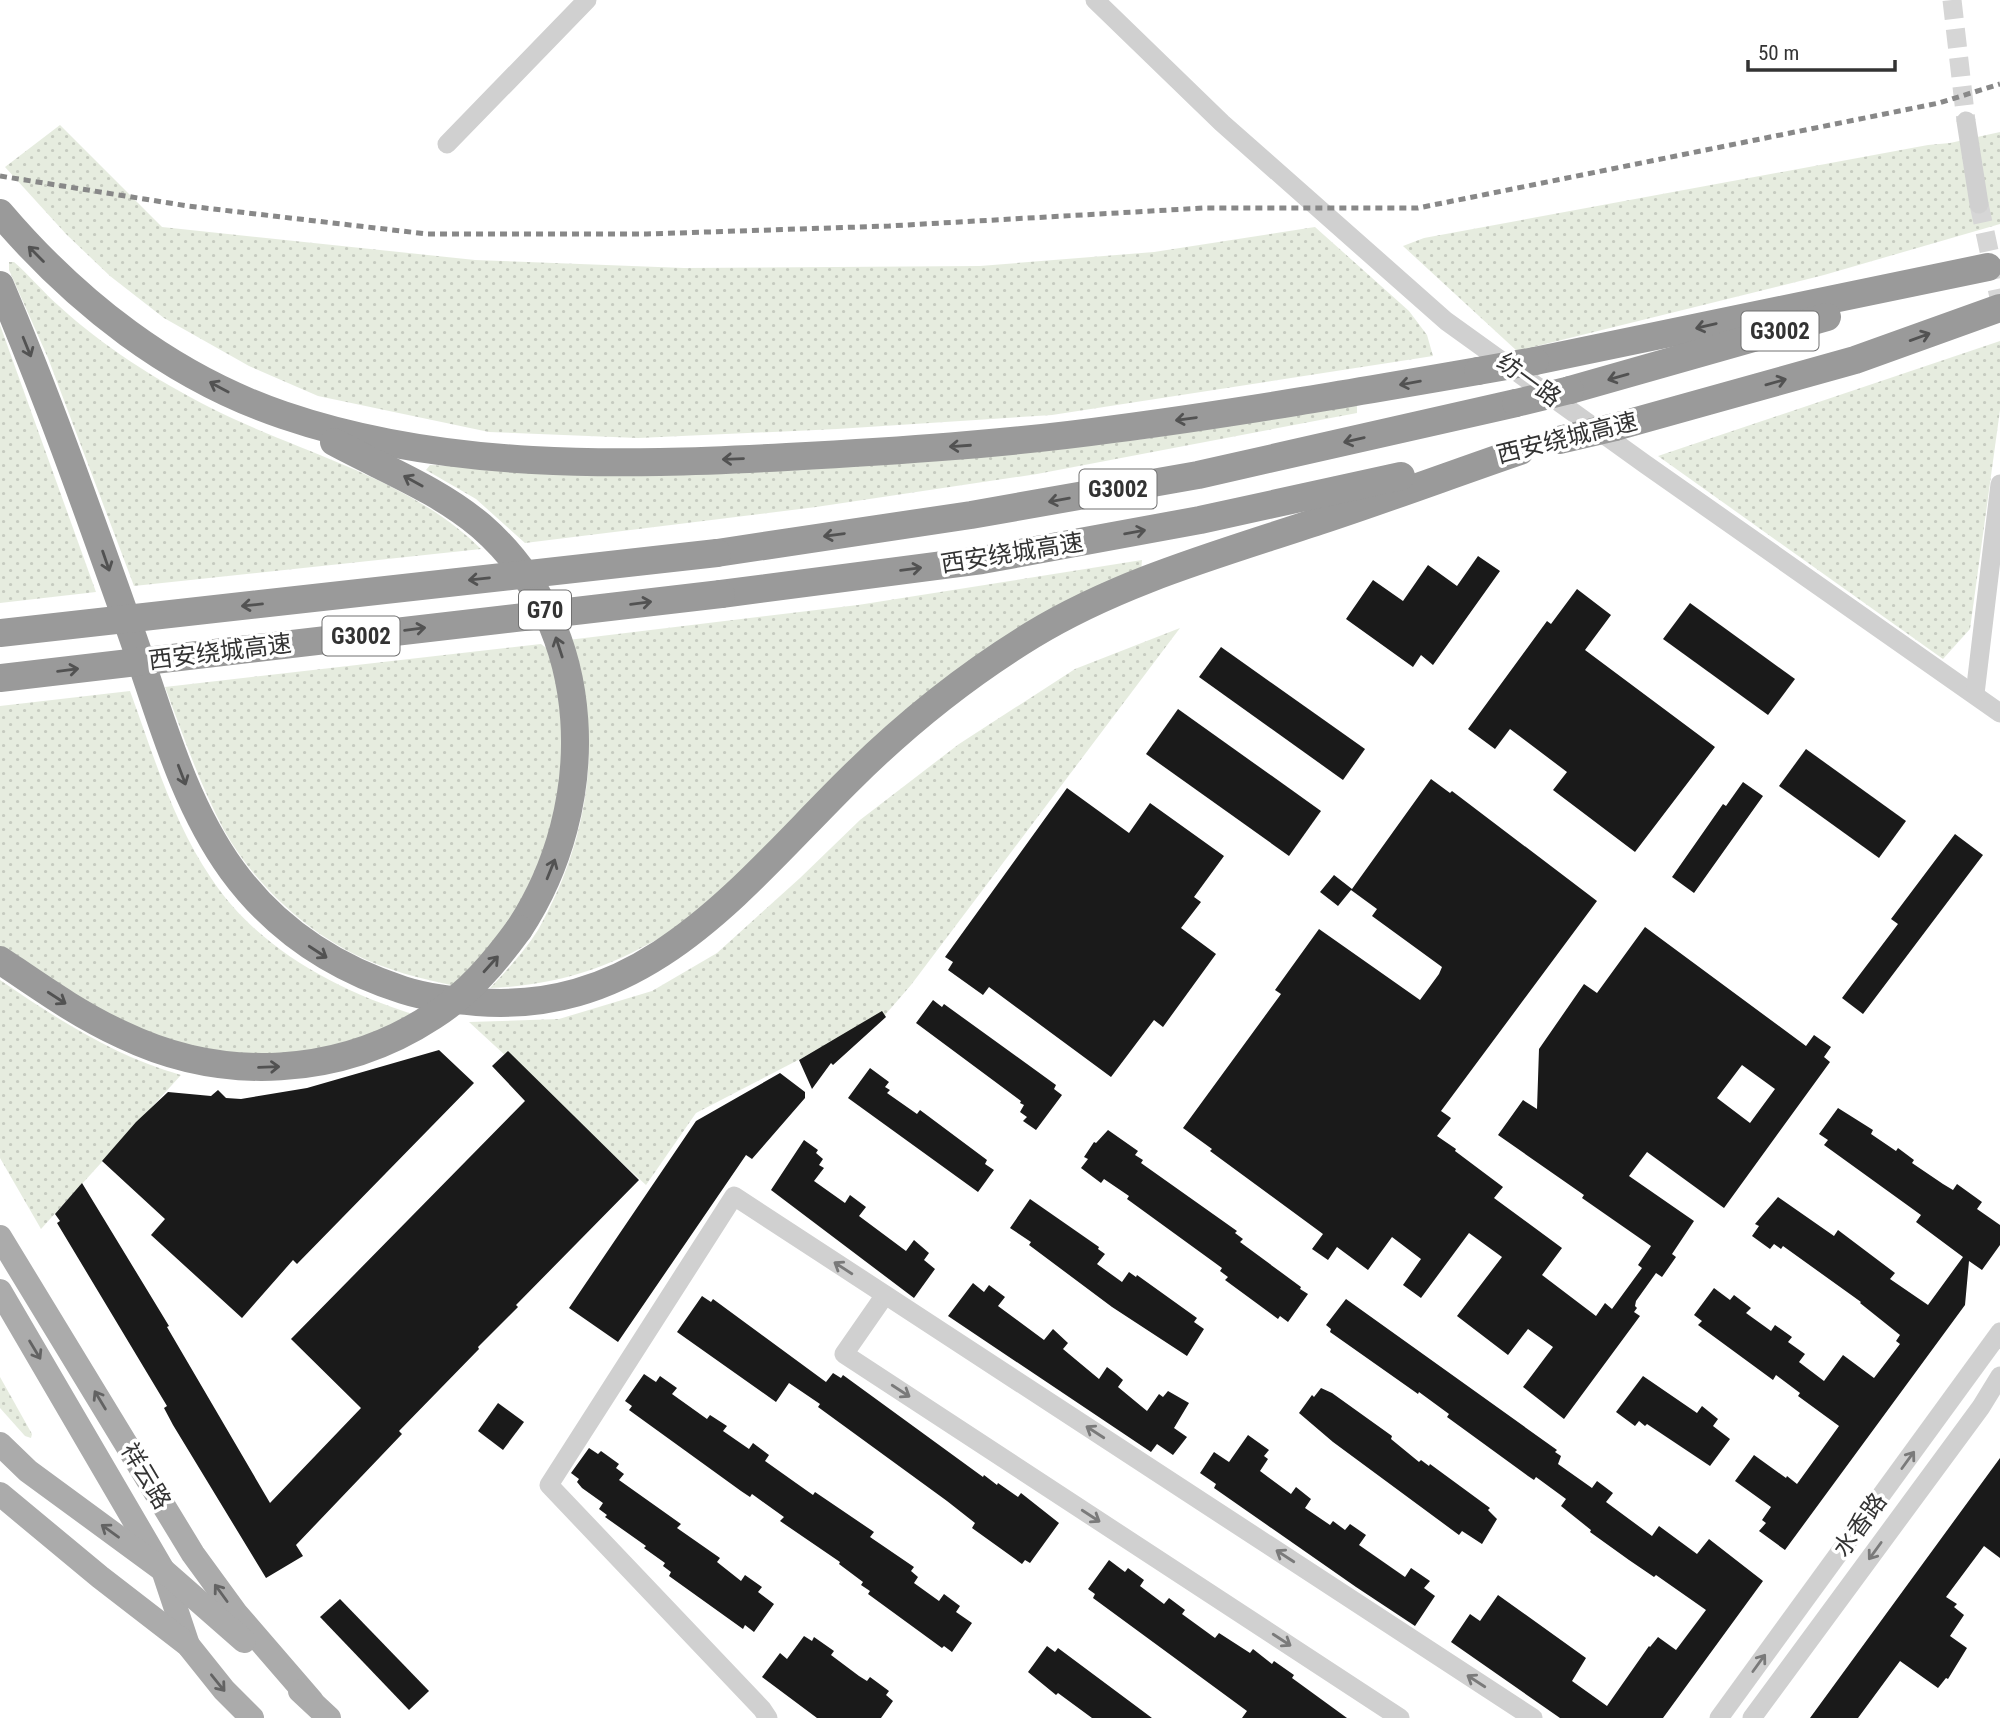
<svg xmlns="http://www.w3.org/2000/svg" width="2000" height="1718" font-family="'Roboto Condensed','Noto Sans SC',sans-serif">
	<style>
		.green { fill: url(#green-dots) }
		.building { fill: #1a1a1a; fill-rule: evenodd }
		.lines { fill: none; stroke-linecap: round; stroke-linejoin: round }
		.minor-tunnel { stroke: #d6d6d6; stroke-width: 19; stroke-dasharray: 19 10; stroke-linecap: butt }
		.minor { stroke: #d0d0d0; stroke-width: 19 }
		.major { stroke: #ababab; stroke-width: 24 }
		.highway { stroke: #9a9a9a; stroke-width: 28 }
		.rail { stroke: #888; stroke-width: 5; stroke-dasharray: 7 5; stroke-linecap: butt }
		.highway-bridge { stroke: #9a9a9a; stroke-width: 28 }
		.oneway { stroke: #525252 }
		.oneway2 { stroke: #7a7a7a }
		.oneway3 { stroke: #636363 }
		.labels { text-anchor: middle; stroke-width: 7; stroke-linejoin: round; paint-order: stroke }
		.shield { fill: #fff; stroke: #707070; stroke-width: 2 }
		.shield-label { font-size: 23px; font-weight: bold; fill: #333 }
		.street-label { font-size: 24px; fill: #333; stroke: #fff }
	</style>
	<defs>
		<pattern id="green-dots" width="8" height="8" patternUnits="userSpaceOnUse" patternTransform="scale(1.75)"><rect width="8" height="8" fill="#e6ecdf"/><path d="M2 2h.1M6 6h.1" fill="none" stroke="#c6cbc0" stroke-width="1.8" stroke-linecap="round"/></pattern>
	</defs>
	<rect width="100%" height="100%" fill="#fff"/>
	<g class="green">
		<polygon points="60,125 162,227 475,260 684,268 980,266 1154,252 1315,227 1409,311 1427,335 1433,356 1052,415 837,429 638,438 489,432 318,396 249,366 164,318 110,276 66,234 5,167"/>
		<polygon points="2000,132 2000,224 1824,275 1517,351 1403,246 1424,238 1928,145 1950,143"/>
		<path d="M9 262H14C30 276 43 292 59 306 101 345 158 381 209 407 299 453 407 476 481 549L134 586 48 358 9 270Z"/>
		<polygon points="0,325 96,592 0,603"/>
		<polygon points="2000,341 2000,410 1970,629 1943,659 1658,456"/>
		<polygon points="1357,405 1357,413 1037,474 816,507 525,543 476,499 426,470 430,465 650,474 893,463 1144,439"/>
		<path d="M1142 560 1141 571 1076 598 673 930C612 967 561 985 490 988 507 970 525 951 538 930 588 842 607 735 568 640L858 605Z"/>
		<polygon points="1180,628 911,985 885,1015 696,1113 646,1185 469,1022 559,1019 652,991 717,953 800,878 860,820 959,744 1075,669"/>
		<path d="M541 644 549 650 567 736 558 817 517 915 456 986C421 979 386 970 354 954 302 928 253 882 224 830 200 785 183 735 165 687Z"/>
		<path d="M130 691C153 754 173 822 211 878 258 949 336 990 415 1015L347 1045 273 1058 185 1048 110 1016 0 947V706Z"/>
		<path d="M0 980C57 1019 114 1056 181 1075L41 1229 0 1158Z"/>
		<polygon points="0,1377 32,1434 31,1438 25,1436 0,1408"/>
	</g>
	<g class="building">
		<polygon points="1478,556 1500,571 1433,665 1421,655 1413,667 1346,619 1373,580 1403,601 1428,565 1457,586"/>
		<polygon points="1577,589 1611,615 1585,650 1715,747 1635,852 1553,790 1567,772 1510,729 1495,749 1468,729 1547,621 1551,624"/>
		<polygon points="1690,603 1795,679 1768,715 1663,639"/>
		<polygon points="1221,647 1365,749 1343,780 1199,677"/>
		<polygon points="1178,709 1321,811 1289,856 1146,754"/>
		<polygon points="1806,749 1906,821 1879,858 1779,786"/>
		<path d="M1431 779 1450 793 1452 791 1597 901 1441 1111 1451 1118 1437 1136 1456 1149 1455 1151 1503 1187 1494 1198 1562 1248 1542 1275 1596 1316 1605 1303 1612 1309 1642 1268 1638 1265 1651 1246 1582 1198 1584 1195 1498 1135 1523 1100 1537 1109 1539 1049 1584 984 1597 993 1645 927 1806 1046 1814 1035 1831 1047 1824 1057 1830 1062 1724 1208 1647 1152 1629 1176 1694 1221 1672 1254 1676 1257 1662 1277 1656 1273 1636 1301 1635 1306 1637 1308 1634 1312 1640 1316 1564 1419 1523 1387 1553 1347 1528 1329 1508 1355 1457 1316 1502 1257 1469 1233 1421 1298 1403 1285 1421 1259 1392 1237 1368 1270 1337 1247 1328 1260 1312 1249 1323 1234 1210 1151 1212 1149 1183 1128 1281 994 1275 990 1319 929 1420 1000 1439 974 1442 967 1372 916 1377 909 1351 890 1338 906 1320 892 1334 875 1352 889ZM1742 1065 1775 1089 1750 1123 1717 1098Z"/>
		<polygon points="1743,782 1763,796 1694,893 1672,877 1723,804 1726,806"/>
		<polygon points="1067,788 1129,833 1150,803 1224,856 1194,897 1201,902 1181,928 1216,954 1163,1027 1154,1020 1111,1077 989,987 983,995 948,970 953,962 945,957"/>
		<polygon points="1955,834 1983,855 1863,1014 1842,998 1898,924 1891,919"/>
		<polygon points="933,1000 942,1007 944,1004 1056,1085 1054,1089 1062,1095 1036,1130 1023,1121 1027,1117 1020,1112 1024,1105 1020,1103 1021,1101 916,1023"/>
		<polygon points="882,1011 886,1017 833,1065 831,1063 812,1089 799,1060"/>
		<polygon points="439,1050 474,1083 297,1264 293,1260 242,1318 151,1235 165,1219 102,1161 136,1122 168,1092 211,1096 218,1090 226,1098 241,1099 307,1088"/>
		<polygon points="508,1051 639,1180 516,1305 518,1307 478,1347 479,1349 399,1431 402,1434 296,1545 303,1556 266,1578 173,1425 164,1408 167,1406 57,1223 60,1221 55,1214 82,1183 169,1326 167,1327 270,1503 361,1408 291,1339 525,1101 492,1066"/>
		<polygon points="870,1068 889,1082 885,1087 890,1090 887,1093 917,1114 920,1110 987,1160 985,1164 994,1170 978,1192 848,1098"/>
		<polygon points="780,1073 805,1092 805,1098 752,1159 746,1155 618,1342 569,1308 696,1121"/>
		<polygon points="1838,1108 1873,1130 1871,1134 1896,1151 1898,1148 1914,1160 1912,1163 1943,1184 1953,1190 1957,1184 1982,1202 1977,1209 2000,1225 2000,1245 1982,1270 1969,1261 1965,1305 1785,1550 1759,1531 1766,1523 1762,1520 1771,1507 1735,1481 1754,1455 1786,1478 1787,1476 1797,1484 1839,1426 1798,1396 1800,1393 1776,1375 1773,1380 1698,1325 1702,1321 1694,1315 1714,1288 1730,1300 1734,1295 1751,1308 1746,1313 1771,1331 1775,1325 1792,1337 1788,1342 1805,1354 1799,1362 1824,1381 1843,1355 1874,1378 1900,1344 1896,1341 1900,1335 1860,1303 1861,1302 1783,1246 1781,1249 1774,1244 1770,1249 1752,1236 1759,1226 1755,1224 1778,1197 1834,1236 1838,1230 1895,1273 1890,1279 1928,1305 1963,1257 1916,1222 1921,1215 1824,1145 1828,1140 1819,1134"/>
		<polygon points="1108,1130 1138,1151 1135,1155 1143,1160 1141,1163 1237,1231 1235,1233 1243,1239 1240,1242 1301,1287 1300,1289 1308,1294 1288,1322 1280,1316 1278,1319 1225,1280 1228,1277 1220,1271 1222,1268 1127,1199 1129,1196 1104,1179 1101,1183 1081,1168 1088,1159 1084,1157 1094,1142 1096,1143"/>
		<polygon points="804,1140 818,1150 816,1153 823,1159 819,1165 824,1168 814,1181 845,1203 850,1195 866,1207 859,1216 906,1251 914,1240 929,1253 924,1260 935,1269 914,1298 771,1190"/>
		<polygon points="1030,1199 1099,1247 1098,1249 1105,1254 1097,1264 1122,1282 1129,1272 1136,1277 1137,1275 1197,1318 1194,1322 1204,1329 1187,1356 1112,1307 1029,1245 1031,1242 1010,1228"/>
		<polygon points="973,1283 984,1292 989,1285 1005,1297 998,1306 1044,1340 1053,1329 1068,1343 1063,1349 1099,1379 1107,1367 1115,1373 1123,1380 1118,1387 1147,1411 1159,1394 1163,1397 1168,1391 1189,1403 1174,1428 1187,1437 1173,1455 1157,1444 1151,1452 948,1316"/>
		<polygon points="702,1296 711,1302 713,1299 826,1382 833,1373 841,1378 843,1375 983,1477 984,1475 997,1485 998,1483 1018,1497 1021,1493 1059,1523 1030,1563 1025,1560 1022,1564 972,1528 975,1523 947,1501 818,1407 820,1404 789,1383 776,1402 677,1332"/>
		<polygon points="1346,1299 1557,1450 1555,1452 1561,1456 1558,1464 1592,1488 1597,1481 1613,1493 1606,1502 1652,1536 1659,1526 1697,1554 1709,1539 1763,1581 1663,1718 1560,1718 1451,1642 1470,1614 1480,1621 1498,1595 1586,1658 1572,1681 1607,1706 1649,1646 1650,1647 1658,1637 1676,1650 1706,1610 1656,1575 1654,1577 1629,1560 1590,1532 1591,1530 1561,1506 1566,1499 1536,1477 1534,1480 1528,1476 1447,1417 1449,1414 1419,1392 1418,1394 1330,1332 1331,1329 1326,1325"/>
		<polygon points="644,1374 656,1382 660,1376 677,1388 672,1394 707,1419 710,1415 727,1426 723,1431 749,1449 753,1443 769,1455 765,1461 796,1483 813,1495 815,1492 874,1532 870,1537 914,1567 911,1571 918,1577 914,1583 939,1601 944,1594 960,1606 956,1612 972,1623 952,1652 944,1646 942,1648 868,1594 870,1591 861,1585 863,1582 839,1564 840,1562 780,1521 784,1517 752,1494 750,1497 741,1491 629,1410 632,1406 625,1401"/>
		<polygon points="1643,1376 1697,1413 1702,1406 1718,1419 1713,1426 1730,1439 1710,1466 1647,1424 1645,1426 1639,1421 1635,1426 1616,1412"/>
		<polygon points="1321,1388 1332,1393 1392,1436 1391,1439 1419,1462 1421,1460 1429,1466 1430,1464 1490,1508 1488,1510 1497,1519 1482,1544 1462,1531 1459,1535 1333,1442 1299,1413 1312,1395 1314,1397"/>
		<polygon points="498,1403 524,1422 503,1450 478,1431"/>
		<polygon points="1248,1435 1269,1450 1264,1456 1268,1459 1260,1471 1291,1494 1296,1487 1311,1499 1305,1508 1330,1525 1333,1521 1345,1530 1350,1524 1366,1535 1359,1545 1405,1577 1411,1568 1430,1581 1424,1588 1435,1596 1415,1626 1356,1587 1214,1488 1216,1484 1200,1473 1214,1452 1229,1462"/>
		<polygon points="589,1448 598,1454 601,1451 619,1464 616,1468 624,1474 619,1480 681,1524 677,1528 720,1558 717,1562 741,1581 745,1575 762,1587 758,1592 774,1604 754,1632 745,1625 743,1629 669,1576 671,1572 663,1566 665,1563 644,1548 646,1546 605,1517 607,1515 599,1509 603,1503 582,1488 577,1482 579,1479 571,1473"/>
		<polygon points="2000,1458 2000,1558 1984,1546 1946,1597 1957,1604 1954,1607 1964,1615 1950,1636 1967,1648 1948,1679 1946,1678 1938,1688 1900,1661 1858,1718 1810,1718"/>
		<polygon points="1109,1560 1125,1572 1128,1568 1144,1580 1140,1586 1164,1604 1169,1598 1185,1610 1182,1614 1215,1638 1219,1633 1250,1653 1253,1649 1272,1664 1274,1661 1294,1675 1292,1678 1347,1718 1242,1718 1247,1711 1093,1598 1095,1594 1088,1589"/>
		<polygon points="340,1599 429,1691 409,1710 320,1617"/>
		<polygon points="804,1636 812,1641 814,1637 834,1651 831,1655 859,1676 867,1681 870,1677 889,1691 886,1695 893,1701 881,1718 817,1718 762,1677 780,1653 787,1659"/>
		<polygon points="1047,1646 1055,1652 1058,1648 1152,1718 1092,1718 1058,1693 1056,1695 1028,1672"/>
	</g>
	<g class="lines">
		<g class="minor-tunnel">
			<polyline points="1952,0 1966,121"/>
			<polyline points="1979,204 2000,302"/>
		</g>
		<g class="minor">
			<polyline points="1095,0 1222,123 1446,321 1645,464 2000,713"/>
			<polyline points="1966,121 1979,204"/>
			<polyline points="447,144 587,0"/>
			<polyline points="1975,694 2000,484"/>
			<polyline points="885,1295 844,1354 1400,1718"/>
			<polyline points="768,1718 762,1709 549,1485 734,1196 1533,1718"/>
			<polyline points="1719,1718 2000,1332"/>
			<polyline points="1752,1718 1981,1407 2000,1376"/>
		</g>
		<g class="major">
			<polyline points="0,1237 193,1554 236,1613 312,1701"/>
			<polyline points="0,1291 163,1570 188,1645"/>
			<polyline points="0,1444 28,1471 163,1570 244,1641"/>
			<polyline points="0,1494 100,1577 188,1645 224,1690 252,1718"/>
			<polyline points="300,1691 329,1718"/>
		</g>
		<g class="highway">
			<path d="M0 213C76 302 171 377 283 415 444 470 619 466 787 457 896 451 1006 444 1114 429 1236 413 1357 392 1478 371"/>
			<path d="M0 285C49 400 90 517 132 635 160 714 182 801 232 870 275 929 334 968 403 990 428 998 452 1000 477 1002 646 1015 740 888 848 781 903 726 965 676 1032 635 1121 581 1220 554 1319 521 1386 499 1453 474 1520 451"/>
			<polyline points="1535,361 1988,267"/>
			<polyline points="1570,390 1827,317"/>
			<polyline points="1615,427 1855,360 2000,308"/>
			<path d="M334 442C384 469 437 489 481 526 598 628 600 806 519 929"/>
			<polyline points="717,553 971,515 1198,475 1516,403"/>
			<polyline points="721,594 982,560 1200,520 1401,476"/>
		</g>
		<polyline class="rail" points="0,176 188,206 427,234 647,234 889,226 1204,208 1418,208 1939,103 2000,84"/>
		<g class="highway-bridge">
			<polyline points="1478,371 1535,361"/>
			<polyline points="1516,403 1570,390"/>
			<polyline points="1559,440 1615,427"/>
			<polyline points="0,633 717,553"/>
			<polyline points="0,678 721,594"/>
			<path d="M0 960C40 987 79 1015 123 1035 223 1083 340 1077 433 1016 468 994 495 962 519 929"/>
		</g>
	</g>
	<defs><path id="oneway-shaft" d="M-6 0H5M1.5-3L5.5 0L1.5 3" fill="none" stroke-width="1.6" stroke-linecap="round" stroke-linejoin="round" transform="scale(1.75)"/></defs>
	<g class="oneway">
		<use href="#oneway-shaft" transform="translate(36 254) rotate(-135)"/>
		<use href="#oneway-shaft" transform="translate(1706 326) rotate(167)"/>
		<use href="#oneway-shaft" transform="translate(1920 337) rotate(-20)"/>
		<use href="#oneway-shaft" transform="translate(27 347) rotate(68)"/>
		<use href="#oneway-shaft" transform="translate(1618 377) rotate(164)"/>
		<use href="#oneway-shaft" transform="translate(1776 382) rotate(-16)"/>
		<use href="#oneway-shaft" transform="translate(1410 383) rotate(170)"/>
		<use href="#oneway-shaft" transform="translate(219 387) rotate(-152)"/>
		<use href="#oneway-shaft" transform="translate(1186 419) rotate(172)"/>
		<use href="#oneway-shaft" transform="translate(1354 440) rotate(167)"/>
		<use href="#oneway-shaft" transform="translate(960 446) rotate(176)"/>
		<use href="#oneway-shaft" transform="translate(733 459) rotate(178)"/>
		<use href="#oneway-shaft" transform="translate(413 481) rotate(-151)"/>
		<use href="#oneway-shaft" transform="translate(1059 500) rotate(170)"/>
		<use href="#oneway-shaft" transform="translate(1135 532) rotate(-10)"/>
		<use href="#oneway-shaft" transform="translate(834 535) rotate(172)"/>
		<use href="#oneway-shaft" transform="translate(106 561) rotate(71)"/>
		<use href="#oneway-shaft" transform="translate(911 569) rotate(-7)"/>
		<use href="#oneway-shaft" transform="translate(479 579) rotate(174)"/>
		<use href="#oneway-shaft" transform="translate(641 603) rotate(-7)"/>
		<use href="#oneway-shaft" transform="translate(252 605) rotate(174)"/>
		<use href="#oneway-shaft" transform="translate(415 629) rotate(-7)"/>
		<use href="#oneway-shaft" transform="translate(559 647) rotate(-108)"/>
		<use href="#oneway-shaft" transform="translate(68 670) rotate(-7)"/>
		<use href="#oneway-shaft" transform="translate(182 775) rotate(69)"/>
		<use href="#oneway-shaft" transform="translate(551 869) rotate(-68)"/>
		<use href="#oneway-shaft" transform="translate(318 952) rotate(33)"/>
		<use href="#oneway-shaft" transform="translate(491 964) rotate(-48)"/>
		<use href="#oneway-shaft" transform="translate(57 998) rotate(33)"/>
		<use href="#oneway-shaft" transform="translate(269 1067) rotate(-2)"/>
	</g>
	<g class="oneway2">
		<use href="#oneway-shaft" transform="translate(843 1268) rotate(-147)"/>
		<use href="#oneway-shaft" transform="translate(901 1391) rotate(33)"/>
		<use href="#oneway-shaft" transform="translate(1095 1432) rotate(-147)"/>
		<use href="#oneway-shaft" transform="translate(1908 1460) rotate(-54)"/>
		<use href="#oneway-shaft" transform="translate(1091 1516) rotate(33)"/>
		<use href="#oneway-shaft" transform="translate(1875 1551) rotate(126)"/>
		<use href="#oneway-shaft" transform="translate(1285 1556) rotate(-147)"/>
		<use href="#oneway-shaft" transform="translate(1282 1640) rotate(33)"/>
		<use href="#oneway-shaft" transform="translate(1759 1663) rotate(-54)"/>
		<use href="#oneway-shaft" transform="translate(1476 1681) rotate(-147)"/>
	</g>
	<g class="oneway3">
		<use href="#oneway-shaft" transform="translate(35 1350) rotate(59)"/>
		<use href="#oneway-shaft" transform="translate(100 1400) rotate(-121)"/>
		<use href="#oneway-shaft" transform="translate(110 1531) rotate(-144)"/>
		<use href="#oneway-shaft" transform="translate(221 1593) rotate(-126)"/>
		<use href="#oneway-shaft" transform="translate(218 1683) rotate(51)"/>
	</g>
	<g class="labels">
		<g class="shield">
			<rect x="1741.5" y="311.5" width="77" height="39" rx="5"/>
			<rect x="1079.5" y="469.5" width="77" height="39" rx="5"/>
			<rect x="519" y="590.5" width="52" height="39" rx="5"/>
			<rect x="322.5" y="616.5" width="77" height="39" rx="5"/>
		</g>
		<g class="shield-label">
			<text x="1780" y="339">G3002</text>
			<text x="1118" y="497">G3002</text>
			<text x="545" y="618">G70</text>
			<text x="361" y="644">G3002</text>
		</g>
		<g class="street-label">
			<text transform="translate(1529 380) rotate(36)" y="8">纺一路</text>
			<text transform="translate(1567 438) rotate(-14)" y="8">西安绕城高速</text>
			<text transform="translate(1012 553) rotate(-9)" y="8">西安绕城高速</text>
			<text transform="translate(220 652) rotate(-7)" y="8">西安绕城高速</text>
			<text transform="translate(146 1476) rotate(59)" y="8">祥云路</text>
			<text transform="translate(1860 1525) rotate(-54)" y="8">水香路</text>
		</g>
	</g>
	<path d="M1748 60v10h147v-10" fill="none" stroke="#333333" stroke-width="3.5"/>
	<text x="1758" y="60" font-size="21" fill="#333333" stroke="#ffffff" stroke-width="5" paint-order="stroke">50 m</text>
</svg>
